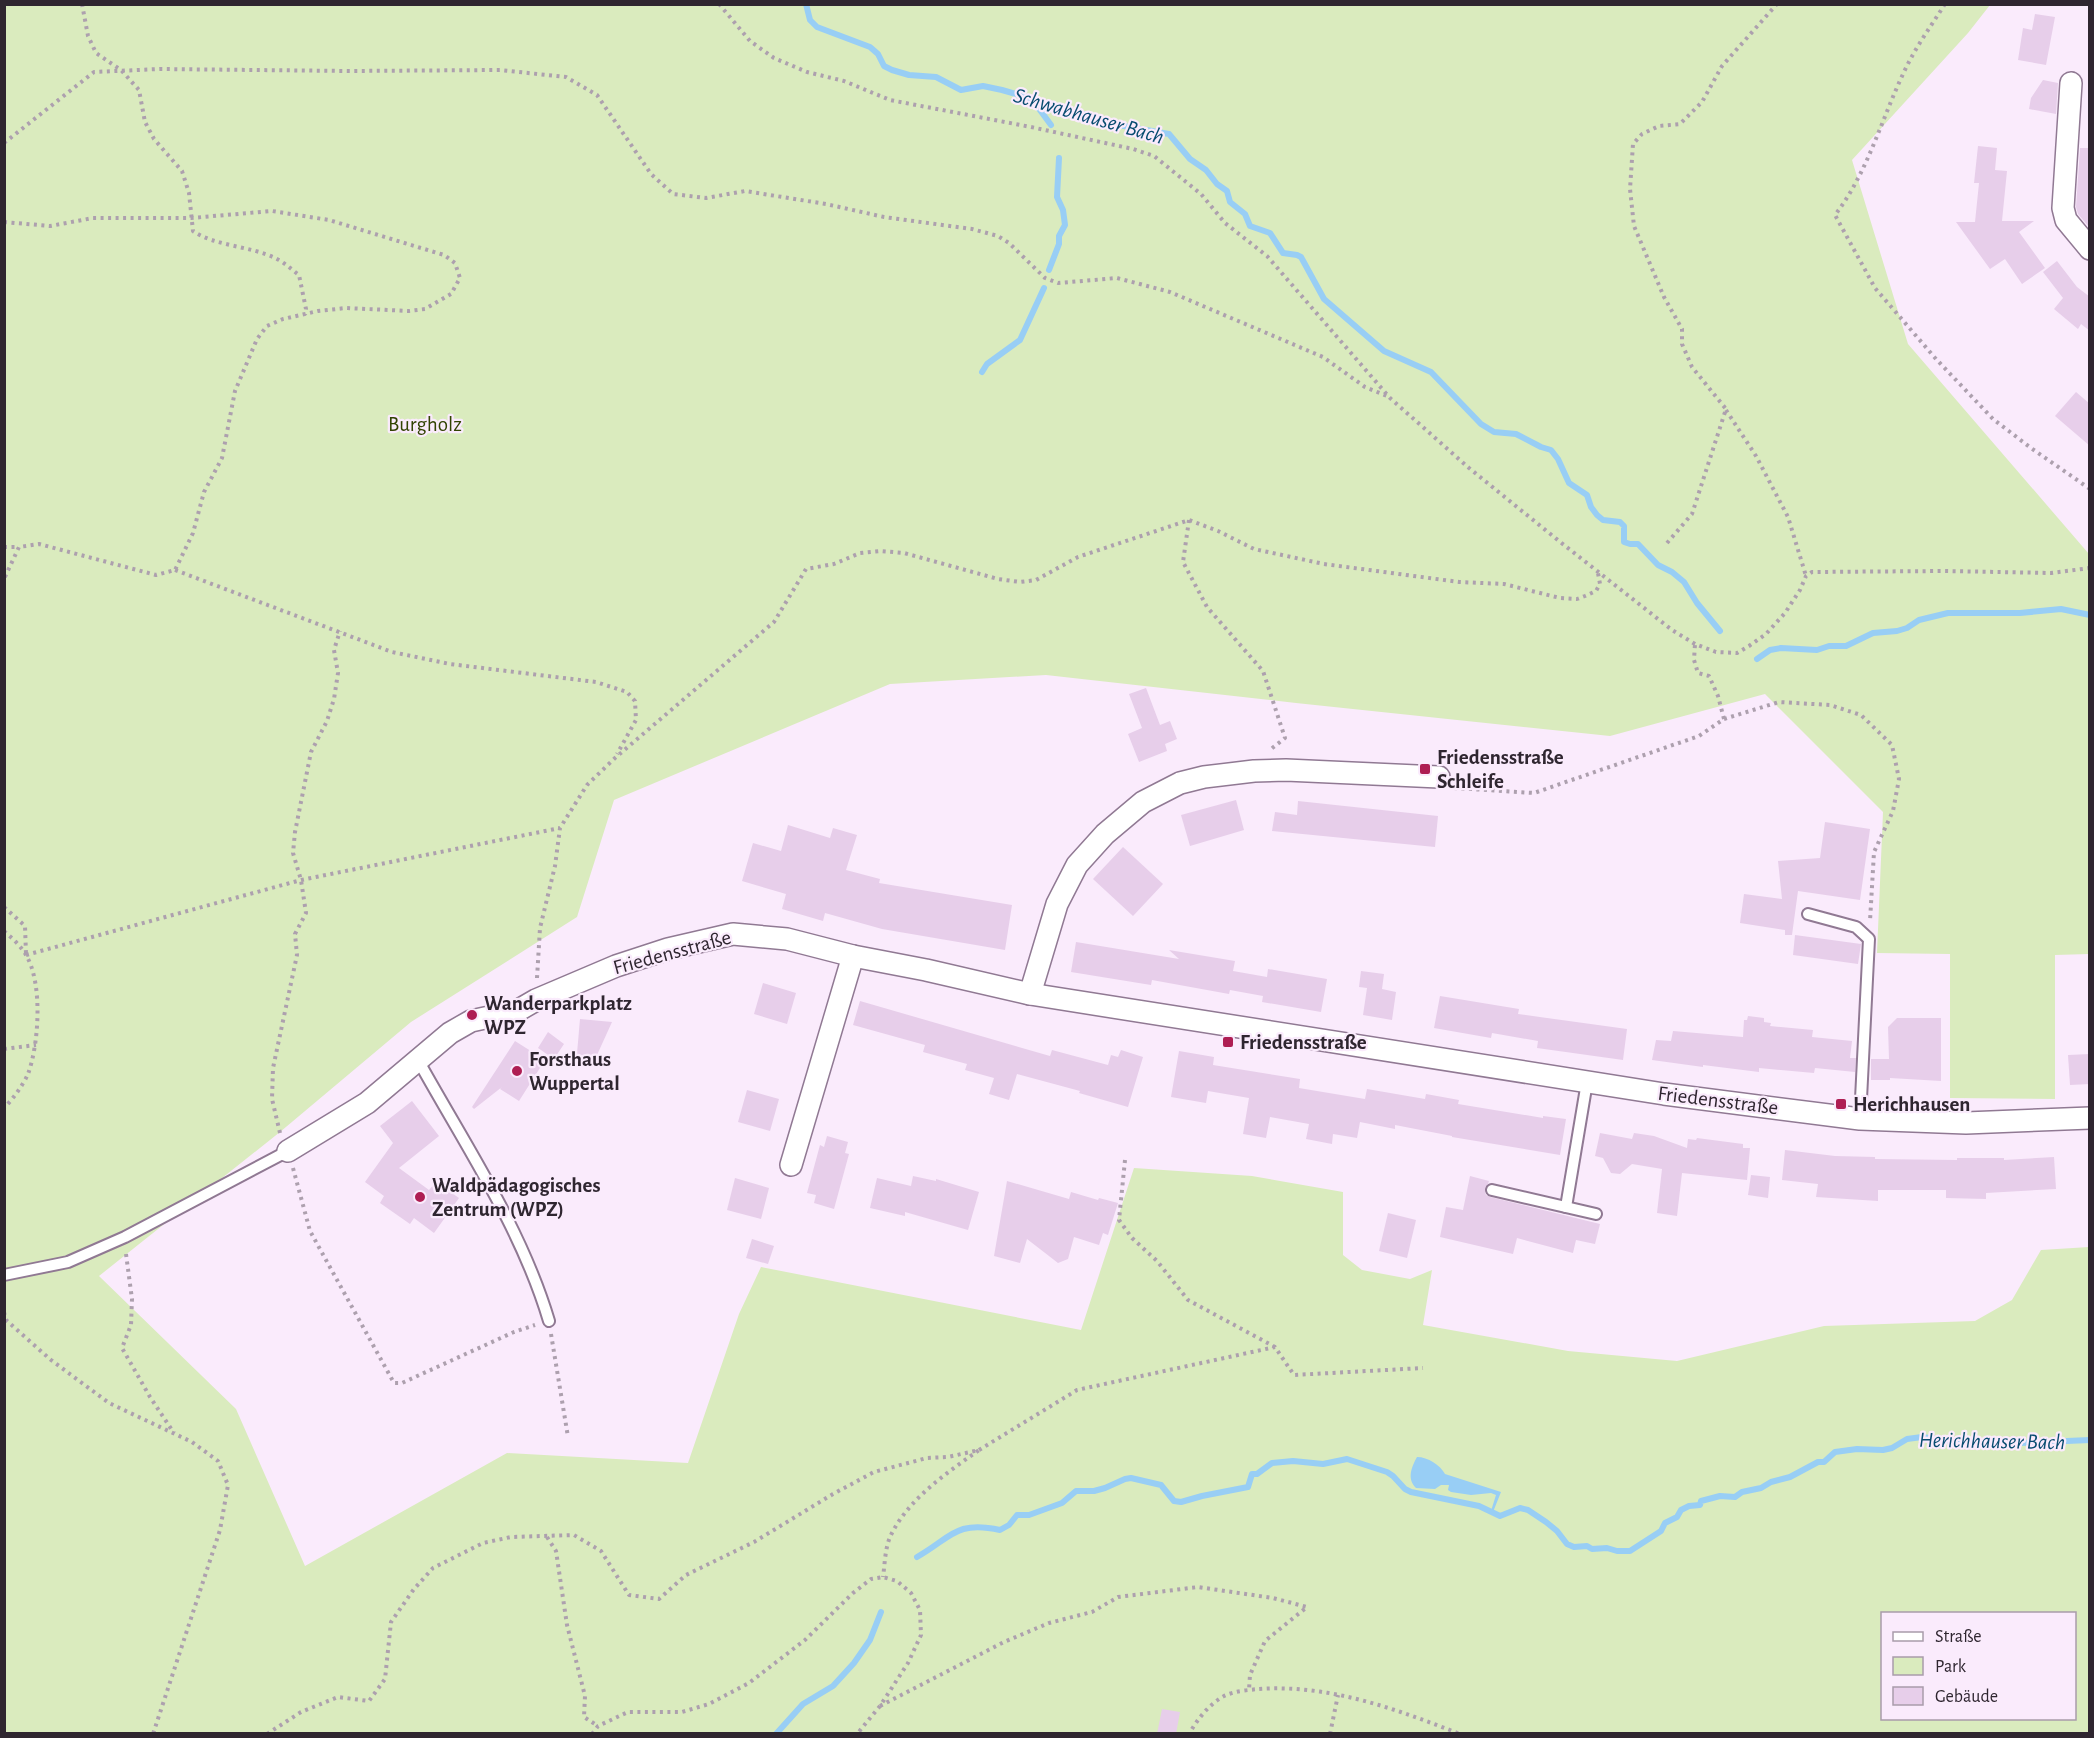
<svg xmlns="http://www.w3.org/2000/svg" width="2094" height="1738" font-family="'Alegreya Sans',sans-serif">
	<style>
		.green { fill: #daebbe; fill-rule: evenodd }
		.water { fill: #98cef5 }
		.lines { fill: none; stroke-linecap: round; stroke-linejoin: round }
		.stream { stroke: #98cef5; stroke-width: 6 }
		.building { fill: #e7ceea }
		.lane-casing { stroke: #907993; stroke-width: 14 }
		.street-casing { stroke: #907993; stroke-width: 24 }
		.path { stroke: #ada0ae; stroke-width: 4; stroke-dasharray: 3 4.5; stroke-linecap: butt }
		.lane { stroke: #fff; stroke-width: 10 }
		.street { stroke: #fff; stroke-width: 21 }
		.poi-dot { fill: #ae1e53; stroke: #faebfc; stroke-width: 2 }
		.labels { text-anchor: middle; stroke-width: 4.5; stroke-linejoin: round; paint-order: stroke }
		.park-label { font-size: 21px; fill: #324302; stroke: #faebfc }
		.poi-label { font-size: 21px; font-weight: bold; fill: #2f2630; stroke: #faebfc; text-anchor: start }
		.street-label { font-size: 21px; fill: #2f2630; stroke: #faebfc }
		.water-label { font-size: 22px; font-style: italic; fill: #084c70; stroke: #faebfc }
	</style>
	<rect width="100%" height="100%" fill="#faebfc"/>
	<path class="green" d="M5 5H1990L1968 33 1852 160 1908 344 2089 554V954L2055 955V1099L1950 1098V954L1877 953 1883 812 1765 694 1610 736 1296 703 1046 675 890 684 614 800 577 917 411 1022 280 1132 99 1276 236 1409 305 1566 507 1453 688 1463 739 1314 761 1267 1081 1330 1134 1168 1252 1176 1343 1192V1255L1362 1270 1410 1279 1432 1270 1423 1325 1568 1351 1677 1361 1824 1326 1975 1321 2012 1300 2041 1250 2089 1247V1733L5 1734ZM1882 1614H2074V1718H1882Z"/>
	<path class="water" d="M1417 1457C1428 1457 1440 1465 1445 1474L1501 1492 1493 1512 1491 1511 1496 1495 1491 1493 1471 1495 1451 1492 1448 1490 1449 1485H1441L1435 1489 1416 1488C1407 1479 1411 1468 1417 1457Z"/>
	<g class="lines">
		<g class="stream">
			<polyline points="806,4 810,20 817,27 870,47 878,54 884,66 892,70 909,75 936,77 961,90 983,86 1002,90 1124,126 1169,134 1190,159 1206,170 1217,184 1227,191 1230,202 1245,214 1250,226 1270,233 1283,253 1297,255 1301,257 1324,299 1384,351 1431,372 1481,424 1494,432 1516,434 1541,447 1551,450 1558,459 1569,483 1587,495 1591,507 1597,515 1603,520 1620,522 1624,526 1624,542 1630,544 1638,544 1658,565 1672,572 1684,582 1697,603 1720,631"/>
			<polyline points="1028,98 1037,106 1051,125"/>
			<polyline points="1049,270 1059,244 1059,236 1065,225 1063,210 1057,197 1059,158"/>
			<polyline points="982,372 987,364 1020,340 1044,288"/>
			<polyline points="1757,659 1770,650 1781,648 1817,650 1829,646 1846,646 1873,633 1897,631 1907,628 1919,620 1948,613 2020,613 2061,609 2090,615"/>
			<path d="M917 1557C951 1538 955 1520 1000 1530L1009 1525 1017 1515H1029L1062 1503 1076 1491H1094L1105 1488 1125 1479 1131 1478 1161 1485 1174 1501 1181 1502 1202 1496 1248 1487 1252 1474H1257L1272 1463 1293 1461 1323 1464 1347 1459 1387 1472 1393 1476 1405 1489 1411 1492 1479 1506 1500 1516 1520 1508 1528 1510 1546 1522 1557 1531 1567 1544 1574 1547 1587 1546 1592 1549 1607 1548 1617 1551H1630L1661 1531 1665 1523 1677 1517 1681 1510 1689 1506 1700 1505 1701 1501 1720 1496 1735 1497 1742 1492 1761 1488 1771 1482 1790 1477 1818 1462H1824L1835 1452 1857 1449 1883 1450 1892 1448 1907 1439 1922 1437 1959 1442 2004 1441 2020 1443 2090 1440"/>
			<polyline points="776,1734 803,1704 833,1686 854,1663 870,1640 881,1612"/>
		</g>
	</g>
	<g class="building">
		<polygon points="2035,14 2055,17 2046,65 2018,60 2023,28 2032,30"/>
		<polygon points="2043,80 2058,83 2056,114 2029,109 2031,98"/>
		<polygon points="1978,146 1997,148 1995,170 2007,171 2002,221 2034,221 2019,232 2045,268 2022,284 2005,259 1990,269 1956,222 1975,222 1979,183 1974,183"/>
		<polygon points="2080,148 2090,148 2090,228 2078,214 2076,207"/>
		<polygon points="2057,261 2077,287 2090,297 2090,331 2081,324 2078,329 2054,309 2063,298 2043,272"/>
		<polygon points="2076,392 2090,404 2090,446 2055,416"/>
		<polygon points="1146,688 1160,725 1170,721 1177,739 1165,744 1167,751 1139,762 1128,734 1142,728 1129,694"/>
		<polygon points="1236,800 1244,830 1190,846 1181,815"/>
		<polygon points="1298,801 1438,816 1435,847 1272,831 1275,812 1297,815"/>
		<polygon points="1825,822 1870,829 1860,900 1798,891 1792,935 1785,935 1785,930 1740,923 1744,894 1782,899 1778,861 1820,858"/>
		<polygon points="788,825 830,838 833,828 857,835 846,870 880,879 879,883 1012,905 1005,950 882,929 825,913 823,921 782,909 786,894 742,881 753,843 781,851"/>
		<polygon points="1123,847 1163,884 1133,916 1093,879"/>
		<polygon points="1795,935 1861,944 1858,964 1793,955"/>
		<polygon points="1076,942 1179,959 1169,950 1235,961 1233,971 1267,977 1268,969 1327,979 1321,1012 1262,1002 1263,996 1230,990 1229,994 1152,980 1151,985 1071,972"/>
		<polygon points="1361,971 1384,974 1382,989 1396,992 1392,1020 1363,1015 1367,988 1359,987"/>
		<polygon points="763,983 796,993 787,1024 754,1014"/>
		<polygon points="1440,996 1519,1009 1518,1014 1627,1029 1623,1060 1537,1048 1538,1041 1492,1033 1491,1038 1434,1028"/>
		<polygon points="860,1001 1050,1056 1052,1050 1108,1065 1111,1055 1118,1057 1121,1050 1143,1057 1128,1107 1079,1093 1080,1091 1017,1074 1009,1100 989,1094 994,1078 965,1070 967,1064 923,1052 925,1045 853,1025"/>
		<polygon points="1748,1016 1764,1018 1764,1022 1771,1023 1770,1026 1813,1030 1812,1037 1852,1041 1850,1058 1856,1058 1855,1072 1815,1068 1814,1073 1759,1068 1759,1072 1703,1065 1703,1067 1652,1060 1656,1040 1671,1041 1673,1031 1743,1037 1744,1020 1747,1020"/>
		<polygon points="1897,1018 1941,1018 1941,1081 1890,1078 1890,1080 1871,1080 1871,1059 1889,1059 1888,1027"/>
		<polygon points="580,1019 612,1022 592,1066 576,1065"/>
		<polygon points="548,1032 564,1044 554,1059 538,1048"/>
		<polygon points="515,1041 545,1060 519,1101 500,1089 502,1087 474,1109 472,1107"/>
		<polygon points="1179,1051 1214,1057 1213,1065 1300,1079 1299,1088 1365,1099 1367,1089 1425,1099 1426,1094 1459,1100 1458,1104 1543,1118 1543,1116 1566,1119 1560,1155 1452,1137 1452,1136 1395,1125 1395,1129 1360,1122 1357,1138 1333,1134 1332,1144 1306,1139 1309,1124 1270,1117 1266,1138 1243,1134 1249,1098 1208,1091 1206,1103 1171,1097"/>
		<polygon points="2090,1054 2090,1084 2070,1085 2068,1055"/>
		<polygon points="747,1090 779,1099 770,1131 738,1122"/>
		<polygon points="412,1101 439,1136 399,1168 429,1190 436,1182 459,1198 434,1233 414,1218 410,1224 380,1203 384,1196 365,1182 393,1143 380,1126"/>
		<polygon points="1600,1133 1632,1139 1634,1133 1654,1136 1687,1148 1688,1139 1696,1140 1697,1138 1743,1144 1743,1148 1750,1148 1747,1180 1682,1173 1677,1216 1657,1213 1662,1169 1632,1164 1620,1174 1611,1173 1603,1158 1595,1156"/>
		<polygon points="827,1136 848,1142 845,1153 849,1154 834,1209 814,1203 816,1195 807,1193 820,1145 824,1147"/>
		<polygon points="1785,1150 1835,1156 1875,1157 1875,1159 1957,1160 1957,1158 2004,1158 2004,1160 2054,1157 2056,1189 1986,1193 1986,1199 1946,1198 1946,1190 1878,1190 1878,1201 1816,1197 1818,1184 1782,1180"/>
		<polygon points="1751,1175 1770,1177 1768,1198 1748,1195"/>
		<polygon points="913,1176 936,1181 936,1179 979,1192 968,1230 905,1212 905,1216 870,1208 877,1178 911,1186"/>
		<polygon points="1470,1176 1489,1181 1485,1192 1486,1195 1490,1197 1600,1224 1595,1244 1576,1240 1573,1253 1517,1238 1513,1254 1440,1237 1446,1207 1463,1210"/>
		<polygon points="735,1178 769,1188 761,1219 727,1210"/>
		<polygon points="1007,1181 1069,1199 1071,1192 1098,1200 1099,1198 1118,1203 1108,1235 1103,1233 1099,1245 1074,1237 1068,1259 1058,1263 1027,1239 1020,1263 994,1256"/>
		<polygon points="1388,1213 1416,1220 1407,1258 1379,1251"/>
		<polygon points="752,1239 774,1246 768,1264 746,1258"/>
		<polygon points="1162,1709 1180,1712 1176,1734 1157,1734"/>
	</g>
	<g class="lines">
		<defs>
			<g id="lane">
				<polyline points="1808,914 1856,927 1869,939 1860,1119"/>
				<path d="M418 1060C465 1145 521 1227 549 1321"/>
				<polyline points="1492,1190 1596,1214"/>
				<polyline points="1566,1207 1587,1082"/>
				<polyline points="4,1275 68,1262 125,1237 288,1151"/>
			</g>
			<g id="street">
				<polyline points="2071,83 2063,208 2066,220 2090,249"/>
				<polyline points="1030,994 1057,904 1077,865 1105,834 1143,802 1180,783 1204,777 1254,771 1286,770 1439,777"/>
				<polyline points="288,1151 367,1103 450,1033 471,1021 517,1011 536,1000 616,966 668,949 733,934 787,939 853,956 926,970 1030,994 1664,1094 1860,1119 1966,1123 2090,1118"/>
				<polyline points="791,1165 853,956"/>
			</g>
		</defs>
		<use href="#lane" class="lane-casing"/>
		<use href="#street" class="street-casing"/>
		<g class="path">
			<path d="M82 4 88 36 96 53 121 70 139 90 145 122 154 139 182 171 189 193 193 231C214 246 251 246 275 258 284 262 291 269 299 275L306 309 305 315"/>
			<polyline points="719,4 750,41 774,58 807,72 844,81 890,100 1031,127 1133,149 1154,156 1201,194 1225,223 1267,256 1390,398 1469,468 1559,541 1672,630 1695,644 1716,652 1737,653 1749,646 1766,634 1785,613 1800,590 1806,576 1812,572 1945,571 2051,573 2090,568"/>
			<path d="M1945 4C1931 26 1915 48 1904 72 1881 120 1868 172 1835 215L1875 288 1936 359 1993 419 2031 448 2090 489"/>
			<polyline points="4,143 94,72 160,69 350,71 500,70 566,77 597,95 651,174 673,194 706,198 745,191 826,204 884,217 972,229 998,236 1009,243 1045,278 1058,283 1117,278 1170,292 1323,357 1365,387 1387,396"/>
			<polyline points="4,222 50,226 93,218 191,218 272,211 329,220 444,255 455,263 460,278 451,294 425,309 409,311 346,308 318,311 283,319 267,326 257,339 235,391 222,458 204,492 193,533 175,570 156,575 39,544 19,547 4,579"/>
			<polyline points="1726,410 1756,456 1788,517 1806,576"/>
			<polyline points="1189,520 1183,562 1207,607 1263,671 1285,738 1271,749"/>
			<polyline points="1667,543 1692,514 1726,409 1692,367 1682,344 1682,329 1664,297 1634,226 1630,189 1633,144 1642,134 1659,126 1680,124 1702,102 1722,66 1777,4"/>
			<polyline points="4,547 19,547"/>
			<polyline points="175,570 392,652 450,664 596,682 627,692 635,701 636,720 617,754"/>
			<polyline points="1724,719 1779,702 1830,705 1861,715 1892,745 1899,779 1893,811 1874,852 1870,921"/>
			<polyline points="1454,788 1534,793 1699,736 1724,719 1718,696 1709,676 1698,673 1694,660 1695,644"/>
			<polyline points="4,907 25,926 26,954"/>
			<path d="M4 931C12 938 21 946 26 955 43 983 39 1044 28 1074 23 1085 13 1099 4 1108"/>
			<polyline points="26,955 301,880 560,828"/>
			<polyline points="537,978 540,928 555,866 560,828 587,785 615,758 774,622 806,569 834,564 860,553 880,551 904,553 998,579 1020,582 1036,580 1078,557 1189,520 1218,531 1254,549 1324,564 1459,582 1504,584 1560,598 1577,599 1585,596 1596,591 1600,584 1598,573"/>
			<polyline points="4,1049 36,1045"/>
			<polyline points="280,1133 272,1099 273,1068 297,955 295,934 306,913 301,880 293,853 295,832 311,752 327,721 334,699 338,673 334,650 340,631"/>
			<polyline points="1125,1160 1119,1220 1132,1238 1157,1261 1188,1300 1275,1347"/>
			<polyline points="293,1168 310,1231 394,1383 402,1383 514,1332 535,1325"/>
			<polyline points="126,1254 132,1299 131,1325 122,1348 150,1397 174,1433"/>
			<polyline points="4,1312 6,1320 51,1360 109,1403 192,1442 218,1461 228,1485 220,1530 153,1734"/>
			<polyline points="551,1334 568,1437"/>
			<polyline points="979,1450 1077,1390 1275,1347 1294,1375 1423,1368"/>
			<polyline points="547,1537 556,1551 567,1625 585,1696 584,1717 598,1726"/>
			<polyline points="880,1706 1004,1642 1049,1623 1092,1612 1118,1597 1198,1587 1273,1598 1307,1607 1265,1641 1250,1675 1249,1690"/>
			<path d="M1192 1729C1200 1716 1210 1704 1224 1696 1234 1691 1248 1690 1259 1689 1329 1684 1396 1709 1460 1734"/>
			<path d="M267 1734 301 1712 338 1697 369 1701 385 1679 391 1622 414 1589 433 1568 483 1543 511 1537 574 1535 601 1551 629 1595 659 1599 686 1575 754 1542 833 1494 874 1472 927 1458 948 1457 979 1450C947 1473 909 1498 891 1535 885 1547 885 1563 883 1577"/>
			<polyline points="592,1734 598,1726 628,1712 682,1712 709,1704 749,1683 805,1640 853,1593 871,1579 883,1577 897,1581 911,1593 920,1610 921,1635 908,1663 880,1706 857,1734"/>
			<polyline points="1330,1734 1338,1695"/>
		</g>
		<use href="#lane" class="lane"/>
		<use href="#street" class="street"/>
	</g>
	<g class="poi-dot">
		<rect x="1419" y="763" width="12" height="12" rx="3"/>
		<circle cx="472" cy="1015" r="6"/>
		<rect x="1222" y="1036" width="12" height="12" rx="3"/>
		<circle cx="517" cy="1071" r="6"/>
		<rect x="1835" y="1098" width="12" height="12" rx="3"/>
		<circle cx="420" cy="1197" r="6"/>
	</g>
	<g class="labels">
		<g class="park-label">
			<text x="425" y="431">Burgholz</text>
		</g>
		<g class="poi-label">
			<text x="1437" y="764">Friedensstraße<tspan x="1437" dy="24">Schleife</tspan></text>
			<text x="484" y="1010">Wanderparkplatz<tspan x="484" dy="24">WPZ</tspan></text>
			<text x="1240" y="1049">Friedensstraße</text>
			<text x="529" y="1066">Forsthaus<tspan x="529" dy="24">Wuppertal</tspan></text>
			<text x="1853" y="1111">Herichhausen</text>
			<text x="432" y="1192">Waldpädagogisches<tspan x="432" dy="24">Zentrum (WPZ)</tspan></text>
		</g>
		<g class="street-label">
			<text transform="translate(672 952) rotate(-15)" y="7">Friedensstraße</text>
			<text transform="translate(1718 1100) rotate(7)" y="7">Friedensstraße</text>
		</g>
		<g class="water-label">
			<text transform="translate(1089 115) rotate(16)" y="8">Schwabhauser Bach</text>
			<text transform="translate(1992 1440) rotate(1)" y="8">Herichhauser Bach</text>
		</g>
	</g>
	<rect width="2094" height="1738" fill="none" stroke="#2f2630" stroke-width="12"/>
	<rect x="1881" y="1612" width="195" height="108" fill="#faebfc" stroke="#a99caa" stroke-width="1.5"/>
	<rect x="1893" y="1632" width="30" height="9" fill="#ffffff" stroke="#a99caa" stroke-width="1.5"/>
	<text x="1935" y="1642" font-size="18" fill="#2f2630">Straße</text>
	<rect x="1893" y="1657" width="30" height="18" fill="#daebbe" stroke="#a99caa" stroke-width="1.5"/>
	<text x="1935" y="1672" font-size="18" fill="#2f2630">Park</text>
	<rect x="1893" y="1687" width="30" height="18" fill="#e7ceea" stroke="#a99caa" stroke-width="1.5"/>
	<text x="1935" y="1702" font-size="18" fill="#2f2630">Gebäude</text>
</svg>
